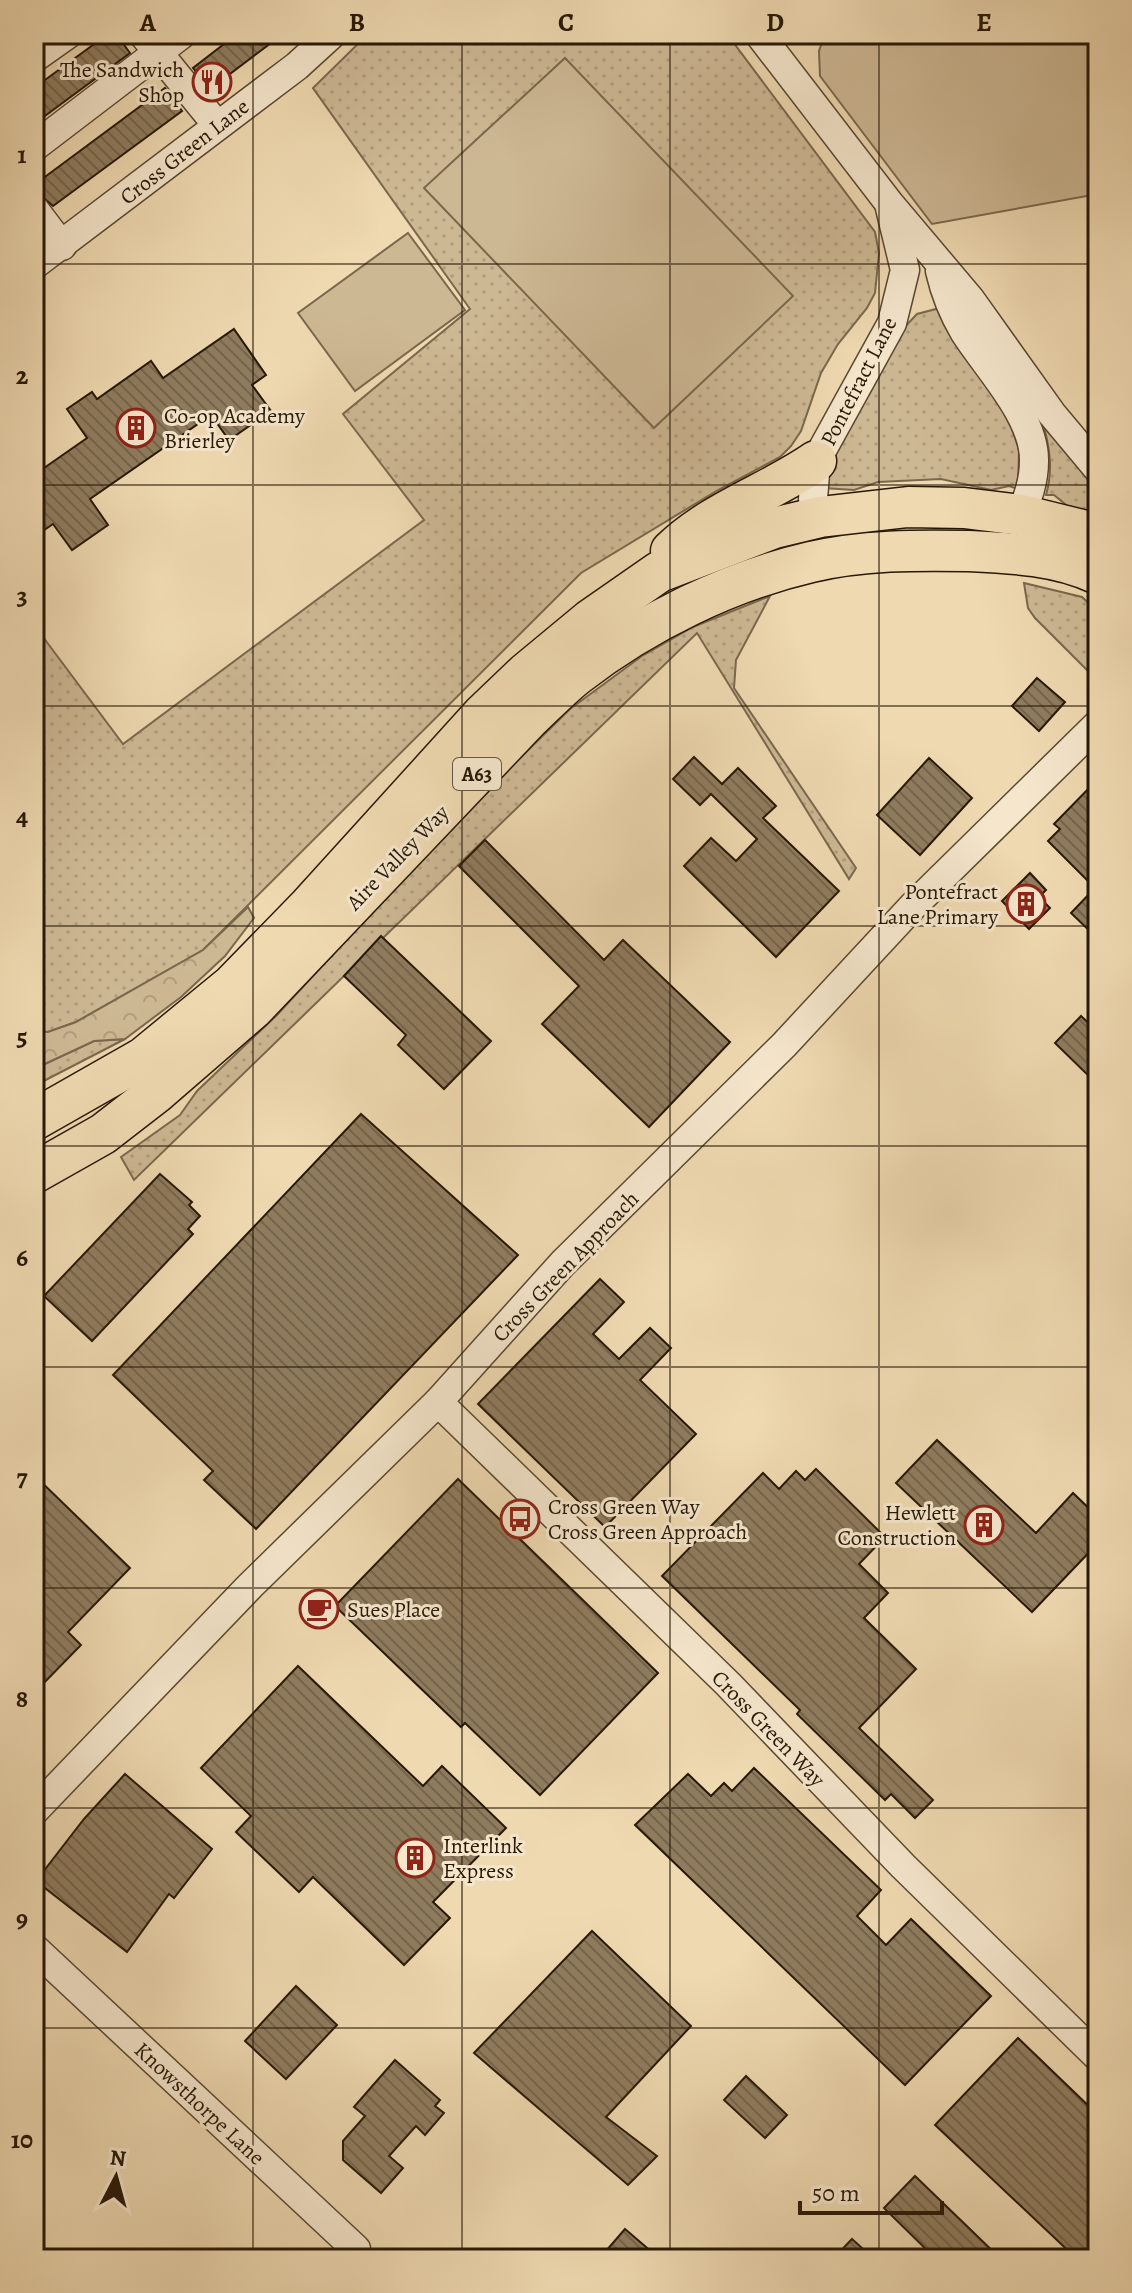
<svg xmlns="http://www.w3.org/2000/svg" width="1132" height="2293" font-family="Alegreya,serif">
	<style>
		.grass { fill: url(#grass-dots); stroke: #7a684d; stroke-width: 2 }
		.forest { fill: url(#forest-crowns); stroke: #7a684d; stroke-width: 2 }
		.garden { fill: #cdb894; stroke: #7a684d; stroke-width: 2 }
		.building { fill: url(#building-back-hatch); stroke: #271806; stroke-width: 2 }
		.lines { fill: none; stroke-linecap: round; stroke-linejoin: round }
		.minor-casing { stroke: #594831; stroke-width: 31 }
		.highway-casing { stroke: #271806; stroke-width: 43 }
		.minor { stroke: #f5e6cc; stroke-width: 28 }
		.highway { stroke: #efd9b1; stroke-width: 40 }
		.grid { fill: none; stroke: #271806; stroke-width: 2; stroke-opacity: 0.55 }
		.labels { text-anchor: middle; stroke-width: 6; stroke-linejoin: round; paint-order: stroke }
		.shield { fill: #f5e6cc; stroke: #655641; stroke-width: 2 }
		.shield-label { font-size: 20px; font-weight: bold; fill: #271806 }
		.poi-label { font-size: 22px; fill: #271806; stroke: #f5e6cc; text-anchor: start }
		.street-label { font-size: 22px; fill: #271806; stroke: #f5e6cc }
		.neatline { fill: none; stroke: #271806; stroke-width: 3 }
		.grid-label { font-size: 26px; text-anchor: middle; font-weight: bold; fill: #271806 }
	</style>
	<defs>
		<pattern id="grass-dots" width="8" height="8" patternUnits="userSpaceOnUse" patternTransform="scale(2)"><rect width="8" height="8" fill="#cdb894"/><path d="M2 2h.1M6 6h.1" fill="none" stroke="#b09d7e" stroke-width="1.8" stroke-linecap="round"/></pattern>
		<pattern id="forest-crowns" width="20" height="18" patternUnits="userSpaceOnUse" patternTransform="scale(2)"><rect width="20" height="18" fill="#cdb894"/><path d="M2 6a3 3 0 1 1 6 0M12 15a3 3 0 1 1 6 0" fill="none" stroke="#b09d7e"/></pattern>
		<pattern id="building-back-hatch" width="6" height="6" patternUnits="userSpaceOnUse" patternTransform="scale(2)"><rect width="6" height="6" fill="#8f7c5f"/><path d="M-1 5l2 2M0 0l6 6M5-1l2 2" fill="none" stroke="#75654c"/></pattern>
	</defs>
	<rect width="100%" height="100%" fill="#efd9b1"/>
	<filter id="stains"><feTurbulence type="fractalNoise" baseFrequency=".0025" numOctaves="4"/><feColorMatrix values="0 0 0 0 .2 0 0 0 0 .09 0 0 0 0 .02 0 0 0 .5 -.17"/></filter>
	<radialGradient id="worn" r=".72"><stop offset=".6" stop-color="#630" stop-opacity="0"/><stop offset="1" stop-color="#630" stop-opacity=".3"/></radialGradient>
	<g class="grass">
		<polygon points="368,34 727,34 875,232 879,253 875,293 867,308 838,344 821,373 801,431 791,446 780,457 718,490 581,573 203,950 76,1022 48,1032 34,1031 34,637 40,633 123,744 424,520 343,414 470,309 313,88"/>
		<polygon points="940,308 1006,411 1019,449 1018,489 1009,486 991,490 941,479 878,482 854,490 824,488 825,473 901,331 917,314"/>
		<path d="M1047 425 1098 487V517L1070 508 1054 495H1046C1053 471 1050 450 1044 427Z"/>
		<polygon points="1024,583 1082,597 1098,612 1098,681 1035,618 1028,608"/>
		<polygon points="770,596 736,660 734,688 856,868 849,879 697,633 134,1180 121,1157 180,1115 197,1091 277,1015 455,822 570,709 642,656 693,627"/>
		<polygon points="125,1039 34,1086 34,1069 94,1041"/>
	</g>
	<polygon class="forest" points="248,907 254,918 225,956 181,997 125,1039 94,1041 34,1069 34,1031 48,1032 76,1022 203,950"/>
	<g class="garden">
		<polygon points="825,34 1098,34 1098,194 932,224 820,76 819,51"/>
		<polygon points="565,58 793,296 654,428 424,188"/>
		<polygon points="408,233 465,310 355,391 298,313"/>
	</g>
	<g class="building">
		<polygon points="108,34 116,34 130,53 34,124 34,88"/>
		<polygon points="237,34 283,34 210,89 193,68"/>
		<polygon points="165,88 182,111 53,206 38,193 34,185"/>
		<polygon points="234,329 266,375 252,385 271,411 229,440 211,415 90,499 108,525 72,550 53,524 34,537 34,475 87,438 67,409 92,392 97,399 151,361 163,378"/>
		<polygon points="1037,678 1065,702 1039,731 1012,706"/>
		<polygon points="694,757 722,784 738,768 776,806 763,818 839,891 776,957 684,866 711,838 736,861 757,839 711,794 700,805 673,779"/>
		<polygon points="929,758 972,798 920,855 877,815"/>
		<polygon points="1098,779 1098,939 1071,913 1095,888 1048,841 1060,829 1054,824"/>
		<polygon points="485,840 604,960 623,940 730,1042 649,1127 542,1024 579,986 459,866"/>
		<polygon points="1030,873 1046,890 1039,897 1050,908 1029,929 1002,901"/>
		<polygon points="381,936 491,1041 444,1089 398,1045 406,1035 344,976"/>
		<polygon points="1081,1016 1098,1032 1098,1085 1055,1043"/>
		<polygon points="361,1114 518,1255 256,1529 204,1480 213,1471 113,1375"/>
		<polygon points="160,1174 192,1202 189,1205 200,1216 188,1229 193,1234 92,1341 44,1296"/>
		<polygon points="600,1279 624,1302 593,1334 619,1359 650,1328 671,1348 640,1380 696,1434 605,1527 478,1404"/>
		<polygon points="937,1440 1036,1533 1073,1493 1098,1517 1098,1543 1032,1612 896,1483"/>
		<polygon points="816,1469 885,1537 859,1564 888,1593 864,1618 916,1669 859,1728 933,1800 915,1818 891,1794 885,1800 797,1714 800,1710 662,1576 763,1473 779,1489 796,1471 805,1480"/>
		<polygon points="34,1475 130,1568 68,1632 81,1645 34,1693"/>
		<polygon points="458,1479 658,1673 540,1795 465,1723 461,1727 335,1606"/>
		<polygon points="298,1666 423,1786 442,1766 506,1828 433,1902 450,1918 404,1965 313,1877 299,1892 236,1832 251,1816 201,1768"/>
		<polygon points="754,1768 881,1890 857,1916 886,1945 911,1919 991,1996 905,2085 635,1825 688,1774 711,1796 724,1783 732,1791"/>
		<polygon points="125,1774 212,1849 174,1898 169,1894 127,1952 36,1881 84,1819"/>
		<polygon points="592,1931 691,2026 606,2117 657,2156 628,2185 474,2053"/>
		<polygon points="296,1986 337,2025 286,2079 245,2041"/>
		<polygon points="1018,2038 1098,2115 1098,2259 1077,2259 935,2125"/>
		<polygon points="395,2060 440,2100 435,2106 444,2113 425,2135 416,2126 389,2156 403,2168 381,2193 343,2160 343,2141 365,2116 354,2107"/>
		<polygon points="746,2076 787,2115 765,2138 724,2100"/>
		<polygon points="915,2176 1001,2259 936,2259 884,2208"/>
		<polygon points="625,2229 660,2259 599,2259"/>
		<polygon points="852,2239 874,2259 833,2259"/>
	</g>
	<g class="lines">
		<defs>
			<g id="minor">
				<polyline points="143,34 217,125"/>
				<polyline points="759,34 889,203 970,299 1052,414 1098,469"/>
				<polyline points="34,58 68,34"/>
				<polyline points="34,147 182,34"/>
				<polyline points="34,209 62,246"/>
				<polyline points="34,265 297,66 332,34"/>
				<path d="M940 271C945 293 953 313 965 333 988 369 1035 417 1034 461 1034 481 1028 497 1021 515"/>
				<polyline points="820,517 813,499 816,461 892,323 905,270 890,208"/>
				<polyline points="438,1402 728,1684 903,1866 1098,2057"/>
				<polyline points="34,1811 250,1586 438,1402 563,1263 784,1045 913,906 1098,724"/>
				<polyline points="34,1948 356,2249 350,2259"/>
			</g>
			<g id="highway">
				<path d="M671 551C712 511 770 493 816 461"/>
				<polyline points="34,1120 143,1058 232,985 309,906 483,714 526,673 590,620 659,572 774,528 820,517 908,507 964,508 1021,515 1098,534"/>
				<path d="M34 1173 103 1134 156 1093 253 1009 529 719C545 704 561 687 578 674 645 622 729 581 811 562 863 550 916 550 968 551 1012 553 1058 555 1098 574"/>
			</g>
		</defs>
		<use href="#minor" class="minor-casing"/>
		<use href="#highway" class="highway-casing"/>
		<use href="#minor" class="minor"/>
		<use href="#highway" class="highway"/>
	</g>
	<path class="grid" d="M253 34V2259M462 34V2259M670 34V2259M879 34V2259M34 264H1098M34 485H1098M34 706H1098M34 926H1098M34 1146H1098M34 1367H1098M34 1588H1098M34 1808H1098M34 2028H1098"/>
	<defs>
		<symbol id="restaurant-ring" viewBox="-11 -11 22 22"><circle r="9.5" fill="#f5e6cc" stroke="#8f2418" stroke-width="1.5"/><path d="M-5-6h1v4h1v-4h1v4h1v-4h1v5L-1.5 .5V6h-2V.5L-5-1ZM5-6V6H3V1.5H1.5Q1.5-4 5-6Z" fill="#8f2418"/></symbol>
		<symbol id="building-ring" viewBox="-11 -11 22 22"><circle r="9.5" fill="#f5e6cc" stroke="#8f2418" stroke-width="1.5"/><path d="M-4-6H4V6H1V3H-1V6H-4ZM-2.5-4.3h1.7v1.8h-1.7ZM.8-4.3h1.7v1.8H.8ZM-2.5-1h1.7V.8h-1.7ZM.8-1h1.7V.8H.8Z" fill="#8f2418"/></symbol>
		<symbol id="bus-ring" viewBox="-11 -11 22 22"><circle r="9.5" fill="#f5e6cc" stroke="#8f2418" stroke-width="1.5"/><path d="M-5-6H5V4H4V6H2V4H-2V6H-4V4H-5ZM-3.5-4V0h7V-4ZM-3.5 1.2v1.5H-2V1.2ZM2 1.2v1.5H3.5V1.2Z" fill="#8f2418"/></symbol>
		<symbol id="cafe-ring" viewBox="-11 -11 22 22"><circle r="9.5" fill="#f5e6cc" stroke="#8f2418" stroke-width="1.5"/><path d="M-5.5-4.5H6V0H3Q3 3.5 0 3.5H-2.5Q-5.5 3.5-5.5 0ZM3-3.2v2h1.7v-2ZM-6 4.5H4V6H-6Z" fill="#8f2418"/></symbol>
	</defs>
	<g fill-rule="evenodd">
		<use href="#restaurant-ring" x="190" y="60" width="44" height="44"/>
		<use href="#building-ring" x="114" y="406" width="44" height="44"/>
		<use href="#building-ring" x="1004" y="882" width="44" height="44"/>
		<use href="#bus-ring" x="498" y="1497" width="44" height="44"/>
		<use href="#building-ring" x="962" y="1503" width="44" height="44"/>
		<use href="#cafe-ring" x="297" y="1587" width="44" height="44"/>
		<use href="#building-ring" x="393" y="1836" width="44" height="44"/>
	</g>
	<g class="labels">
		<rect class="shield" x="453" y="758" width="48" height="32" rx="6"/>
		<g class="shield-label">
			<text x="477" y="781">A63</text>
		</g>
		<g class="poi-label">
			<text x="184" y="77" text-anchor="end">The Sandwich<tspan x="184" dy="25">Shop</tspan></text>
			<text x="164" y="423">Co-op Academy<tspan x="164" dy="25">Brierley</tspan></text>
			<text x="998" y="899" text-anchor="end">Pontefract<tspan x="998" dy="25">Lane Primary</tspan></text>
			<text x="548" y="1514">Cross Green Way<tspan x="548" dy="25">Cross Green Approach</tspan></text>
			<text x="956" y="1520" text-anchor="end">Hewlett<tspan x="956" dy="25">Construction</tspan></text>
			<text x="347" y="1617">Sues Place</text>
			<text x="443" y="1853">Interlink<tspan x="443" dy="25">Express</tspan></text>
		</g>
		<g class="street-label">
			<text transform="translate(184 151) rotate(-38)" y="8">Cross Green Lane</text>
			<text transform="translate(858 381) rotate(-63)" y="8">Pontefract Lane</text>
			<text transform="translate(397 857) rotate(-46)" y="8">Aire Valley Way</text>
			<text transform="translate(565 1266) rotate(-46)" y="8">Cross Green Approach</text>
			<text transform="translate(769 1728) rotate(46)" y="8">Cross Green Way</text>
			<text transform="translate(200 2103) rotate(43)" y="8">Knowsthorpe Lane</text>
		</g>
	</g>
	<rect width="1132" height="2293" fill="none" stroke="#efd9b1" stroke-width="88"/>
	<g transform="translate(116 2177) rotate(6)" stroke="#f5e6cc" stroke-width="6" paint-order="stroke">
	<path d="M0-6L14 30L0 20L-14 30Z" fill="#271806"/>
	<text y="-12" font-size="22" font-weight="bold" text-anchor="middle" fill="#271806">N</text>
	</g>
	<path d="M800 2201v12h142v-12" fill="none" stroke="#271806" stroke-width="4"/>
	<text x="812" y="2201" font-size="24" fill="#271806" stroke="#f5e6cc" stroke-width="6" paint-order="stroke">50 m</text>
	<rect x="44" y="44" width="1044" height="2205" class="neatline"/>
	<g class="grid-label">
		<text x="148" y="31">A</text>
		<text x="357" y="31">B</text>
		<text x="566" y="31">C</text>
		<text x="775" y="31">D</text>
		<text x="984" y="31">E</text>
		<text x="22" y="163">1</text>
		<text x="22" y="384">2</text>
		<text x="22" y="604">3</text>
		<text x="22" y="825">4</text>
		<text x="22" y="1045">5</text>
		<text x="22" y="1266">6</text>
		<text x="22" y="1486">7</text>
		<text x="22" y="1707">8</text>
		<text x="22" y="1927">9</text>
		<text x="22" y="2148">10</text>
	</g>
	<rect width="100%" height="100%" filter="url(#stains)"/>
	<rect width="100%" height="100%" fill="url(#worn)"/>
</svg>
